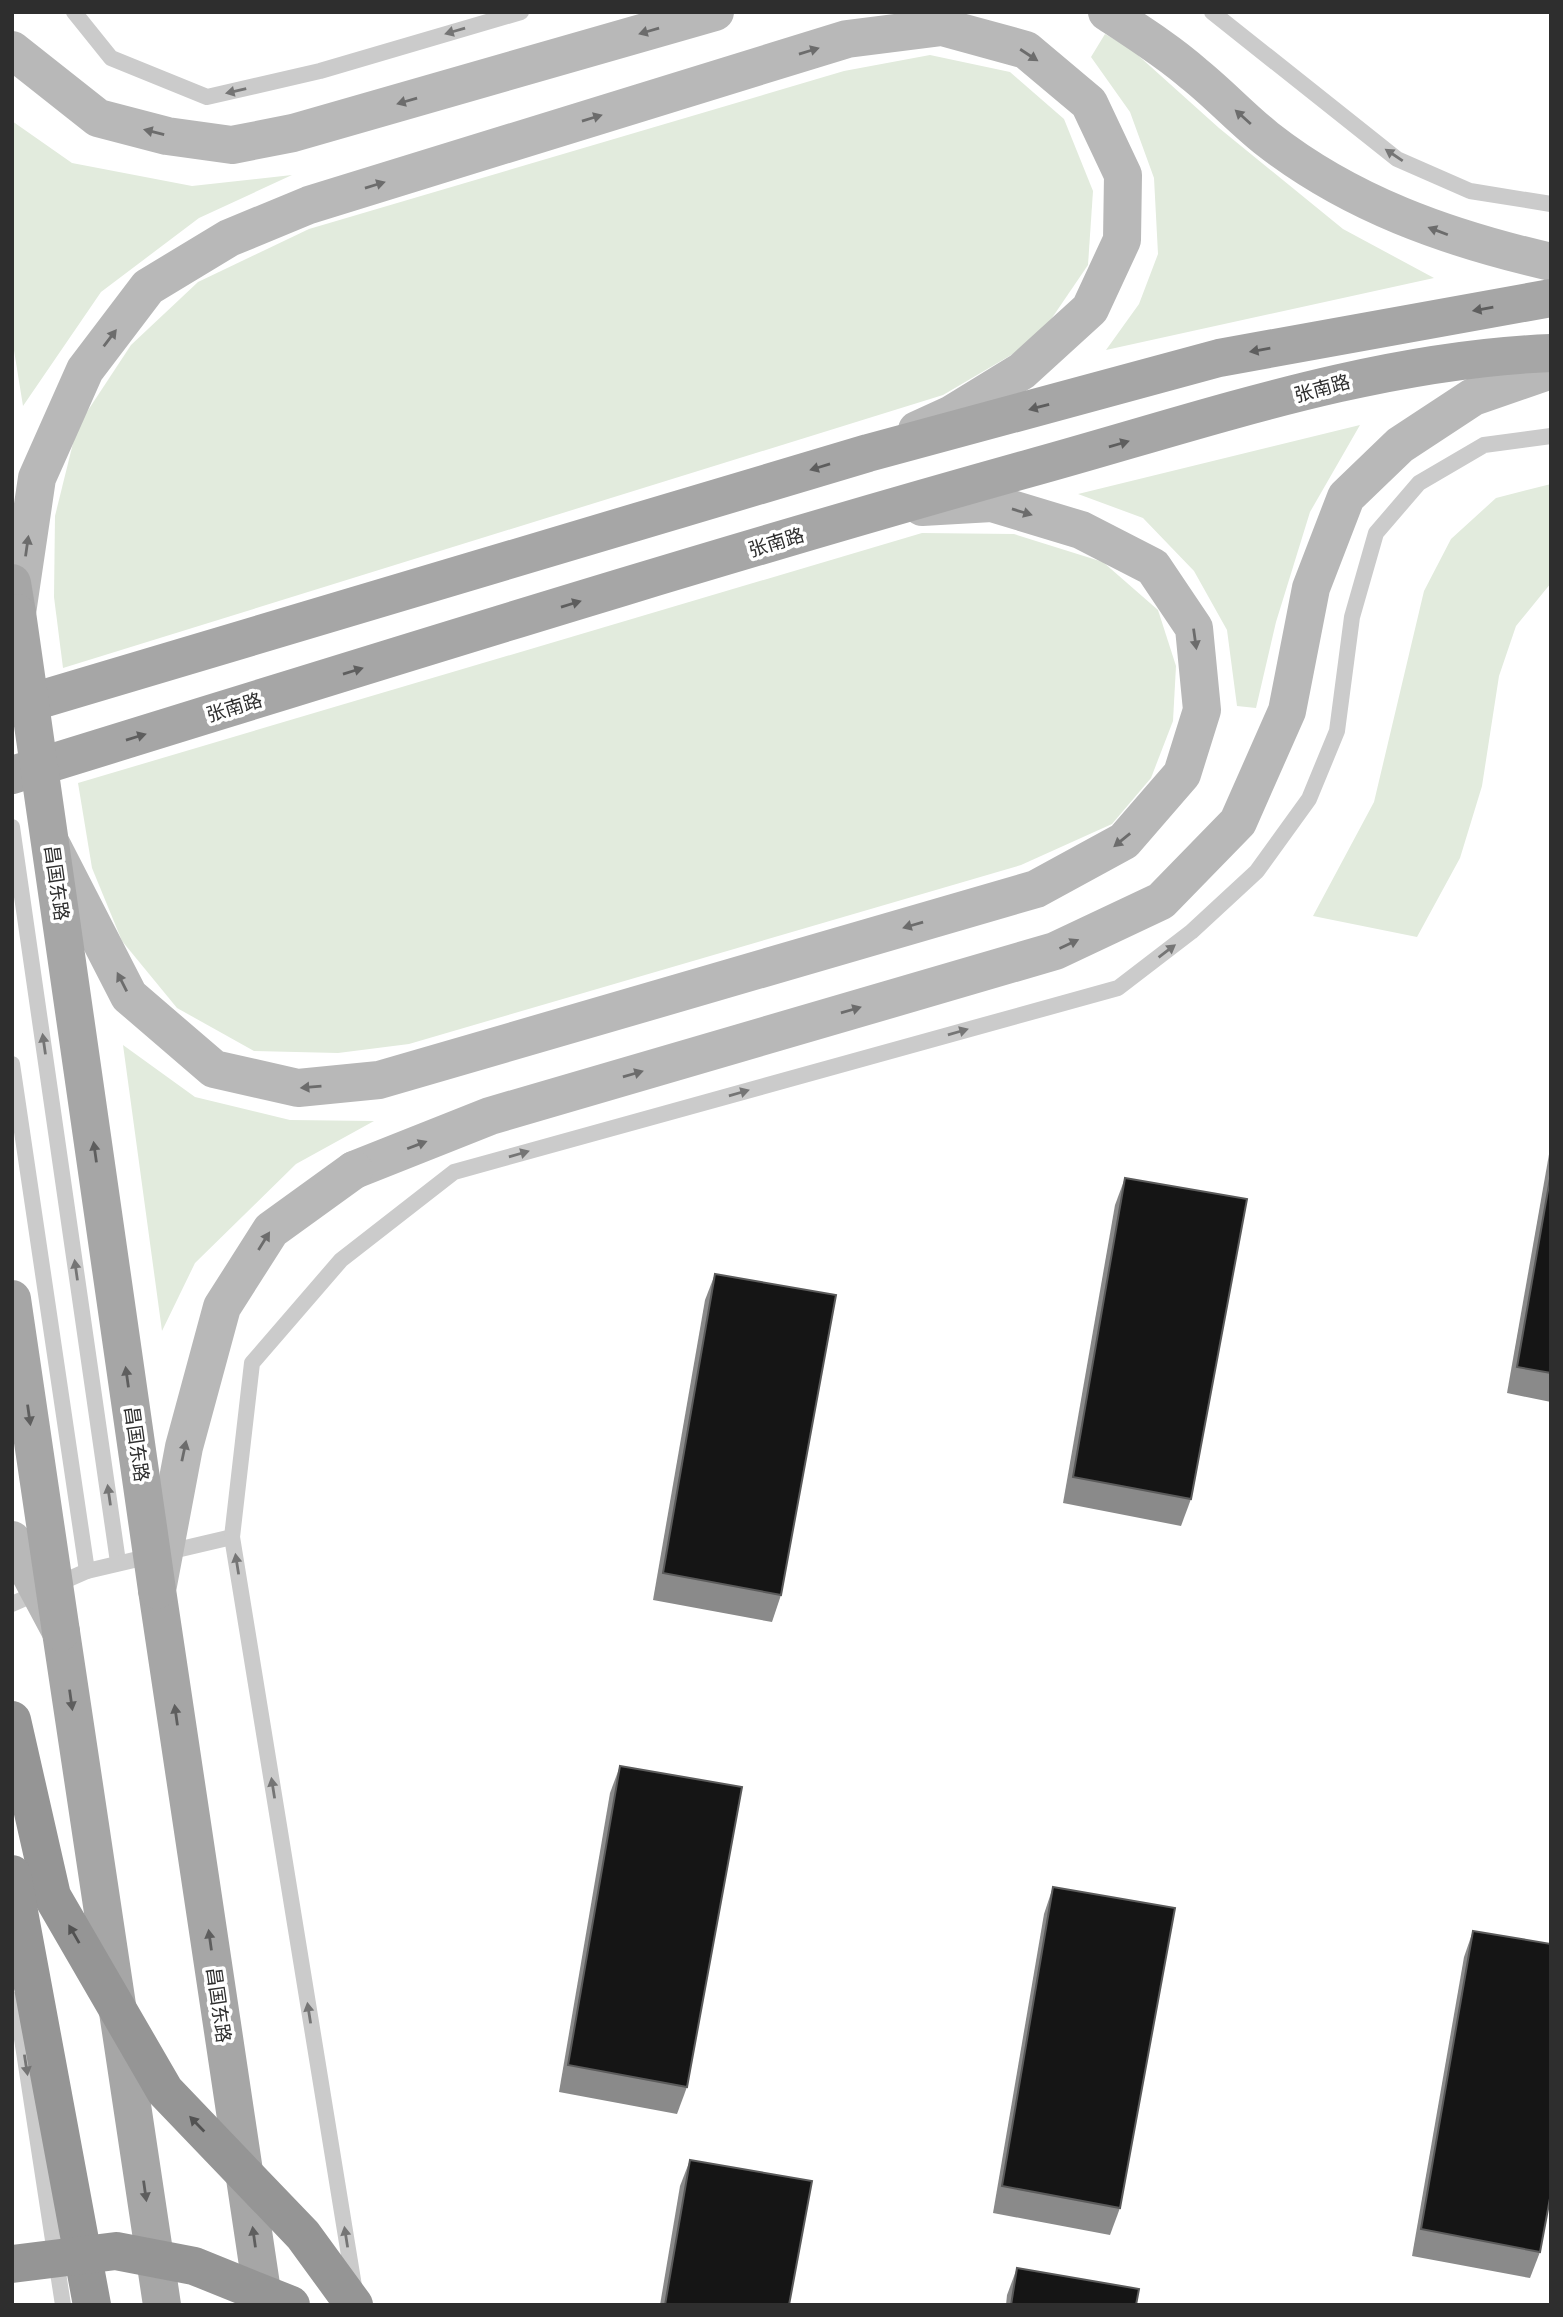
<svg xmlns="http://www.w3.org/2000/svg" width="1563" height="2317" font-family="'PT Sans','Noto Sans SC',sans-serif">
	<style>
		.green { fill: #e2ebdd }
		.lines { fill: none; stroke-linecap: round; stroke-linejoin: round }
		.lane { stroke: #cbcbcb; stroke-width: 16 }
		.secondary { stroke: #b8b8b8; stroke-width: 38 }
		.primary { stroke: #a6a6a6; stroke-width: 38 }
		.highway { stroke: #959595; stroke-width: 38 }
		.secondary-bridge { stroke: #b8b8b8; stroke-width: 38 }
		.primary-bridge { stroke: #a6a6a6; stroke-width: 38 }
		.highway-bridge { stroke: #959595; stroke-width: 38 }
		.wall { fill: #8a8a8a }
		.building { fill: #151515; stroke: #5b5b5b; stroke-width: 2 }
		.oneway { fill: #757575 }
		.oneway2 { fill: #6c6c6c }
		.oneway3 { fill: #5e5e5e }
		.oneway4 { fill: #525252 }
		.labels { text-anchor: middle; stroke-width: 7; stroke-linejoin: round; paint-order: stroke }
		.street-label { font-size: 19px; fill: #2e2e2e; stroke: #fff }
	</style>
	<rect width="100%" height="100%" fill="#fff"/>
	<g class="green">
		<polygon points="1105,34 1131,49 1219,128 1343,229 1434,278 1106,350 1139,304 1158,254 1154,178 1130,112 1091,57"/>
		<polygon points="930,55 1010,72 1064,119 1093,191 1088,265 1037,340 943,395 63,668 54,597 55,516 77,427 131,345 198,282 309,229 844,71"/>
		<polygon points="12,121 72,163 192,186 292,175 199,218 101,292 23,406 12,338"/>
		<polygon points="1360,425 1310,512 1276,622 1256,708 1237,706 1227,630 1194,571 1143,518 1078,494"/>
		<polygon points="1551,484 1551,583 1516,626 1499,676 1482,786 1460,858 1417,937 1313,916 1374,802 1424,591 1451,539 1496,498"/>
		<polygon points="922,533 1014,534 1103,562 1158,610 1176,666 1173,721 1151,778 1112,824 1021,865 409,1044 338,1053 254,1051 177,1008 122,941 92,868 78,783"/>
		<polygon points="123,1045 195,1097 290,1120 374,1121 296,1164 195,1263 162,1331"/>
	</g>
	<g class="lines">
		<g class="lane">
			<polyline points="74,12 111,58 207,97 320,71 521,12"/>
			<polyline points="1212,12 1397,159 1470,191 1551,204"/>
			<polyline points="12,827 118,1562"/>
			<polyline points="12,1064 87,1571"/>
			<polyline points="12,1604 87,1571 232,1537"/>
			<polyline points="16,2000 63,2305"/>
			<polyline points="354,2286 232,1537 252,1363 341,1260 454,1172 1118,988 1191,932 1257,871 1309,799 1337,731 1352,617 1376,533 1419,483 1484,445 1551,436"/>
		</g>
		<g class="secondary">
			<path d="M1107 12C1136 31 1168 51 1194 74 1219 94 1241 118 1266 138 1350 204 1447 238 1551 262"/>
			<polyline points="12,50 98,118 167,136 232,145 293,133 715,12"/>
			<polyline points="17,613 37,478 85,370 148,287 229,238 309,205 847,39 942,27 1026,50 1089,103 1123,175 1122,240 1090,309 1022,371 952,414 917,430"/>
			<polyline points="52,846 129,996 214,1069 298,1088 379,1080 1036,889 1124,841 1182,774 1202,710 1194,628 1153,567 1081,530 992,503 922,507"/>
			<polyline points="354,1170 490,1116 1055,951 1161,901 1238,822 1287,711 1311,588 1346,497 1400,445 1473,397 1551,370"/>
		</g>
		<g class="primary">
			<polyline points="12,583 17,613"/>
			<polyline points="12,708 868,453 1219,358 1551,298"/>
			<path d="M12 775C350 671 687 564 1027 469 1198 422 1372 360 1551 353"/>
			<polyline points="157,1590 264,2305"/>
			<polyline points="61,1632 162,2305"/>
		</g>
		<g class="highway">
			<polyline points="12,1720 52,1896 165,2091 303,2235 354,2305"/>
			<polyline points="12,1874 92,2305"/>
		</g>
		<g class="secondary-bridge">
			<polyline points="12,1540 59,1628"/>
			<polyline points="158,1585 184,1447 222,1307 271,1230 354,1170"/>
		</g>
		<g class="primary-bridge">
			<polyline points="17,613 157,1590"/>
			<polyline points="12,1299 61,1632"/>
		</g>
		<polyline class="highway-bridge" points="12,2264 116,2251 194,2266 291,2305"/>
	</g>
	<g class="wall">
		<polygon points="1551,1143 1551,1402 1507,1393"/>
		<polygon points="1125,1178 1191,1499 1181,1526 1063,1503 1115,1205"/>
		<polygon points="715,1274 781,1595 772,1622 653,1600 705,1300"/>
		<polygon points="620,1766 687,2087 677,2114 559,2092 610,1793"/>
		<polygon points="1053,1887 1120,2208 1110,2235 993,2213 1044,1914"/>
		<polygon points="1473,1931 1540,2252 1530,2278 1412,2256 1464,1957"/>
		<polygon points="690,2160 789,2305 660,2305 680,2186"/>
		<polygon points="1017,2268 1136,2305 1006,2305 1007,2295"/>
	</g>
	<g class="building">
		<polygon points="1551,1173 1551,1373 1517,1367"/>
		<polygon points="1125,1178 1247,1199 1191,1499 1073,1477"/>
		<polygon points="715,1274 836,1295 781,1595 663,1573"/>
		<polygon points="620,1766 742,1787 687,2087 568,2065"/>
		<polygon points="1053,1887 1175,1908 1120,2208 1002,2186"/>
		<polygon points="1473,1931 1551,1944 1551,2193 1540,2252 1421,2229"/>
		<polygon points="690,2160 812,2181 789,2305 665,2305"/>
		<polygon points="1017,2268 1139,2289 1136,2305 1011,2305"/>
	</g>
	<defs><path id="oneway-solid" d="M-6-.8H1V-3.2L6.5 0L1 3.2V.8H-6Z" transform="scale(1.75)"/></defs>
	<g class="oneway">
		<use href="#oneway-solid" transform="translate(455 31) rotate(164)"/>
		<use href="#oneway-solid" transform="translate(236 91) rotate(167)"/>
		<use href="#oneway-solid" transform="translate(1394 155) rotate(-146)"/>
		<use href="#oneway-solid" transform="translate(1167 951) rotate(-37)"/>
		<use href="#oneway-solid" transform="translate(958 1032) rotate(-16)"/>
		<use href="#oneway-solid" transform="translate(44 1044) rotate(-98)"/>
		<use href="#oneway-solid" transform="translate(739 1093) rotate(-16)"/>
		<use href="#oneway-solid" transform="translate(519 1154) rotate(-16)"/>
		<use href="#oneway-solid" transform="translate(76 1270) rotate(-98)"/>
		<use href="#oneway-solid" transform="translate(109 1495) rotate(-98)"/>
		<use href="#oneway-solid" transform="translate(237 1564) rotate(-99)"/>
		<use href="#oneway-solid" transform="translate(273 1788) rotate(-99)"/>
		<use href="#oneway-solid" transform="translate(309 2013) rotate(-99)"/>
		<use href="#oneway-solid" transform="translate(26 2065) rotate(81)"/>
		<use href="#oneway-solid" transform="translate(346 2237) rotate(-99)"/>
	</g>
	<g class="oneway2">
		<use href="#oneway-solid" transform="translate(649 31) rotate(164)"/>
		<use href="#oneway-solid" transform="translate(809 51) rotate(-17)"/>
		<use href="#oneway-solid" transform="translate(1029 55) rotate(33)"/>
		<use href="#oneway-solid" transform="translate(407 101) rotate(164)"/>
		<use href="#oneway-solid" transform="translate(1243 117) rotate(-138)"/>
		<use href="#oneway-solid" transform="translate(592 118) rotate(-17)"/>
		<use href="#oneway-solid" transform="translate(154 132) rotate(-166)"/>
		<use href="#oneway-solid" transform="translate(375 185) rotate(-17)"/>
		<use href="#oneway-solid" transform="translate(1438 231) rotate(-159)"/>
		<use href="#oneway-solid" transform="translate(110 338) rotate(-53)"/>
		<use href="#oneway-solid" transform="translate(1022 512) rotate(17)"/>
		<use href="#oneway-solid" transform="translate(27 546) rotate(-82)"/>
		<use href="#oneway-solid" transform="translate(1195 639) rotate(82)"/>
		<use href="#oneway-solid" transform="translate(1122 840) rotate(141)"/>
		<use href="#oneway-solid" transform="translate(913 925) rotate(164)"/>
		<use href="#oneway-solid" transform="translate(1069 944) rotate(-25)"/>
		<use href="#oneway-solid" transform="translate(122 982) rotate(-117)"/>
		<use href="#oneway-solid" transform="translate(851 1010) rotate(-16)"/>
		<use href="#oneway-solid" transform="translate(633 1074) rotate(-16)"/>
		<use href="#oneway-solid" transform="translate(311 1087) rotate(175)"/>
		<use href="#oneway-solid" transform="translate(417 1145) rotate(-21)"/>
		<use href="#oneway-solid" transform="translate(264 1241) rotate(-58)"/>
		<use href="#oneway-solid" transform="translate(184 1451) rotate(-78)"/>
	</g>
	<g class="oneway3">
		<use href="#oneway-solid" transform="translate(1483 309) rotate(170)"/>
		<use href="#oneway-solid" transform="translate(1260 350) rotate(170)"/>
		<use href="#oneway-solid" transform="translate(1039 407) rotate(165)"/>
		<use href="#oneway-solid" transform="translate(1119 444) rotate(-16)"/>
		<use href="#oneway-solid" transform="translate(820 467) rotate(163)"/>
		<use href="#oneway-solid" transform="translate(571 604) rotate(-17)"/>
		<use href="#oneway-solid" transform="translate(353 671) rotate(-17)"/>
		<use href="#oneway-solid" transform="translate(136 737) rotate(-17)"/>
		<use href="#oneway-solid" transform="translate(95 1152) rotate(-98)"/>
		<use href="#oneway-solid" transform="translate(127 1377) rotate(-98)"/>
		<use href="#oneway-solid" transform="translate(29 1415) rotate(82)"/>
		<use href="#oneway-solid" transform="translate(71 1700) rotate(82)"/>
		<use href="#oneway-solid" transform="translate(176 1715) rotate(-98)"/>
		<use href="#oneway-solid" transform="translate(210 1940) rotate(-98)"/>
		<use href="#oneway-solid" transform="translate(145 2191) rotate(82)"/>
		<use href="#oneway-solid" transform="translate(254 2237) rotate(-98)"/>
	</g>
	<g class="oneway4">
		<use href="#oneway-solid" transform="translate(74 1934) rotate(-120)"/>
		<use href="#oneway-solid" transform="translate(197 2124) rotate(-134)"/>
	</g>
	<g class="labels">
		<g class="street-label">
			<text transform="translate(1322 388) rotate(-15)" y="7">张南路</text>
			<text transform="translate(776 542) rotate(-17)" y="7">张南路</text>
			<text transform="translate(234 707) rotate(-17)" y="7">张南路</text>
			<text transform="translate(57 883) rotate(82)" y="7">昌国东路</text>
			<text transform="translate(137 1444) rotate(82)" y="7">昌国东路</text>
			<text transform="translate(219 2005) rotate(82)" y="7">昌国东路</text>
		</g>
	</g>
	<rect width="1563" height="2317" fill="none" stroke="#2e2e2e" stroke-width="28"/>
</svg>
